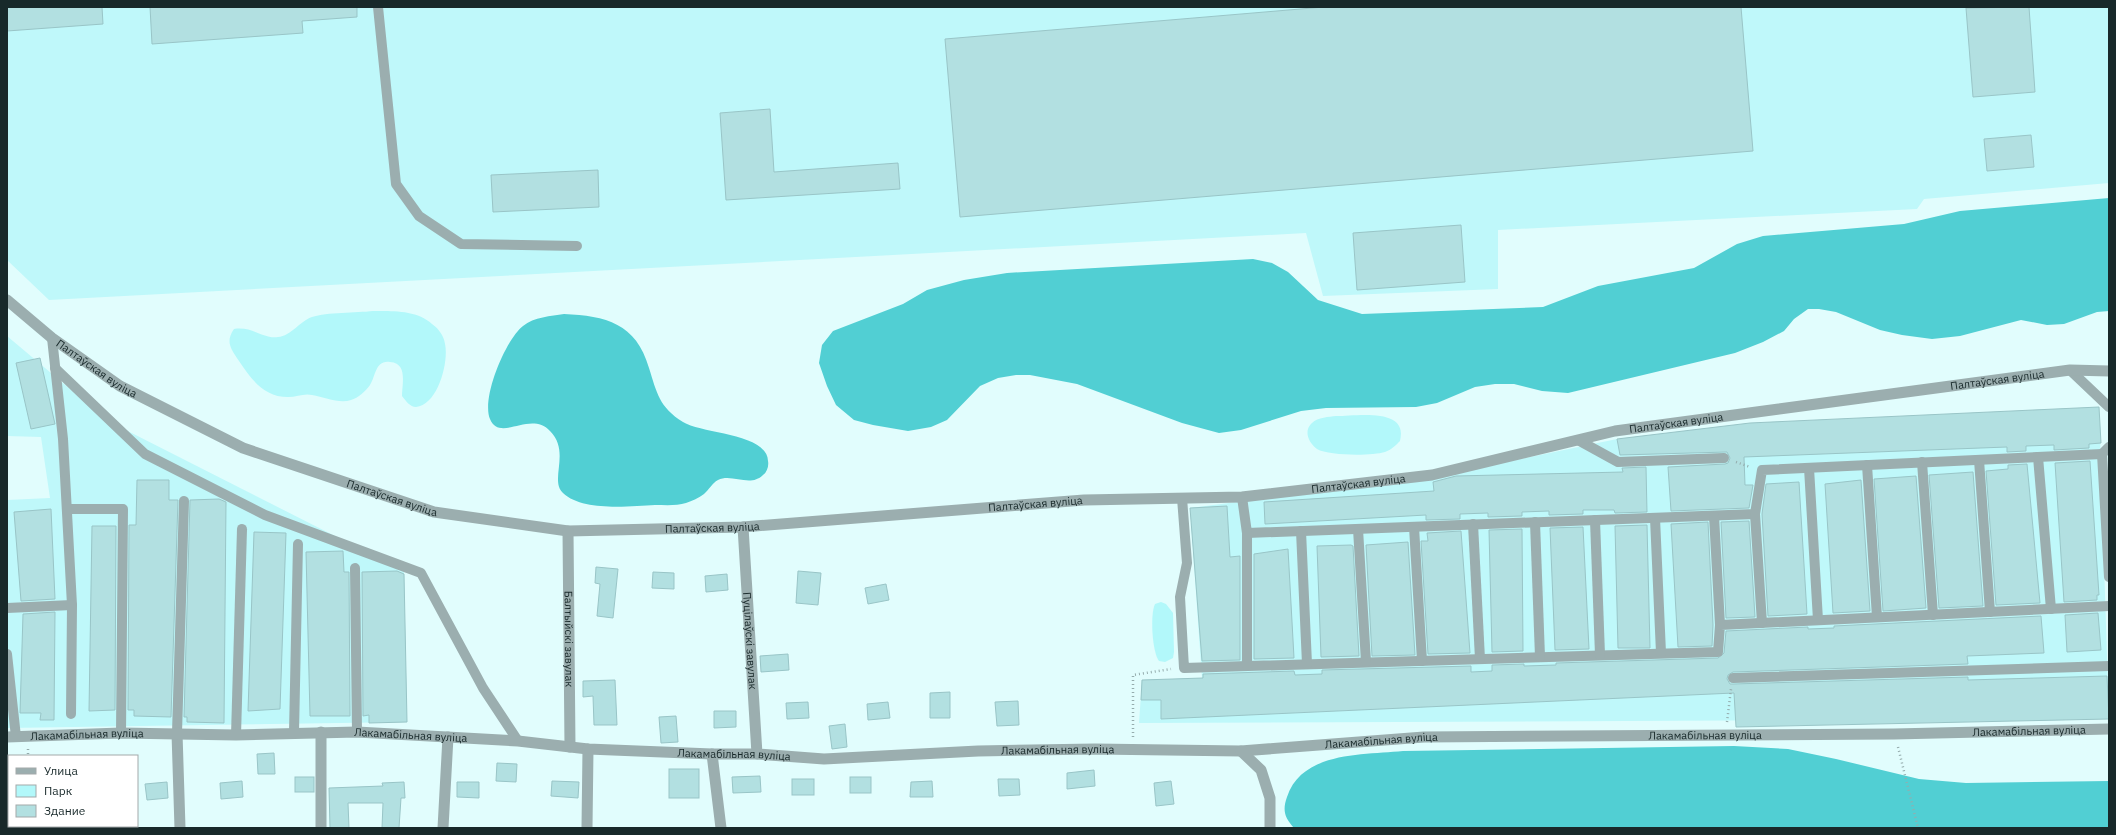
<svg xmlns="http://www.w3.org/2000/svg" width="2116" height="835" font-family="'IBM Plex Sans',sans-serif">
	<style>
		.built { fill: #bff8fa }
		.green { fill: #b2f8fa }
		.forest { fill: #51cfd3 }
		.building { fill: #b2e0e1; stroke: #99c5c7 }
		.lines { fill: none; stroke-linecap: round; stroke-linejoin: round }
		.path { stroke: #95acad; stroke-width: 2.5; stroke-dasharray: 1 3; stroke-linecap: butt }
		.service { stroke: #9baeaf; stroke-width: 10 }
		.minor { stroke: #9baeaf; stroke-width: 11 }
		.labels { text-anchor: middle; stroke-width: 4; stroke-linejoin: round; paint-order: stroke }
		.street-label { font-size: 11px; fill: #18292a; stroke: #fff }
	</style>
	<rect width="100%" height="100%" fill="#e1fdfd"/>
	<g class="built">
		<polygon points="7,7 2109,7 2109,183 1924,199 1917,209 1498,230 1498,289 1323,296 1306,233 49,300 7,260"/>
		<polygon points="7,336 108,421 404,571 407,722 7,728 7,500 50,498 41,437 7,436"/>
		<polygon points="2099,407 2109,719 1139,723 1142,680 1202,678 1190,508 1433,477 1617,439"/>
	</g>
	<g class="green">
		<path d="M373 311C393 311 417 310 432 324 439 329 444 336 445 344 449 362 438 405 416 407 410 407 406 401 402 396 402 384 408 363 390 362 375 360 376 376 370 385 366 391 358 398 351 400 339 404 325 397 312 395 304 393 297 397 288 397 264 397 251 379 239 361 231 349 225 342 234 329 253 326 262 339 278 337 291 336 300 321 312 317 327 312 356 313 373 311Z"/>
		<path d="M1336 416C1357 416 1409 407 1400 441 1396 445 1391 450 1385 452 1372 456 1329 456 1317 449 1309 443 1303 431 1312 423 1318 417 1329 417 1336 416Z"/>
		<path d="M1161 602 1166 604 1173 613 1174 652 1173 658 1165 662 1159 661C1152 652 1150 614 1155 604Z"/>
	</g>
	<g class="forest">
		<polygon points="2109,198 2109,311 2097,312 2064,324 2047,325 2021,320 1960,336 1932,339 1902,335 1880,330 1836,312 1819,309 1808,309 1794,319 1784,331 1763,342 1735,353 1568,393 1542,391 1514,384 1495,384 1475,387 1437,403 1416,407 1326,408 1301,411 1241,430 1219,433 1182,423 1077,384 1030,375 1016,375 998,378 980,386 947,420 931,427 908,431 873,425 854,420 836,405 827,386 819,363 822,345 833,331 903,304 927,290 964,280 1007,273 1253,259 1272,263 1288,272 1318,300 1362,314 1543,307 1598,286 1694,268 1737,244 1763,236 1904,224 1960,211"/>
		<path d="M564 314C606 316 636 323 649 368 657 393 659 407 683 422 702 434 767 433 768 461 769 466 767 472 763 475 750 488 732 473 718 480 712 483 709 490 704 494 699 498 692 501 686 503 677 506 665 505 655 505 630 506 583 512 563 493 549 480 571 452 550 431 530 410 500 443 490 419 481 398 506 339 523 326 534 317 551 316 564 314Z"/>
		<path d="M1734 746 1788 749 1836 759 1919 779 1966 783 2109 781V828H1294C1285 818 1282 811 1287 797 1302 751 1364 755 1403 751Z"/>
	</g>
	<g class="building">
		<polygon points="7,7 102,7 103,24 7,31"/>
		<polygon points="150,7 357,7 357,17 302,21 303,33 152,44"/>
		<polygon points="1324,7 1741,7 1753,151 960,217 945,39"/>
		<polygon points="2029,7 2035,92 1973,97 1966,8"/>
		<polygon points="770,109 774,172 898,163 900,189 726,200 720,113"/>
		<polygon points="2031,135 2034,167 1987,171 1984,139"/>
		<polygon points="598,170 599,207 493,212 491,175"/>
		<polygon points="1461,225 1465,282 1357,290 1353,233"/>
		<polygon points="40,358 55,424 31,429 16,363"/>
		<polygon points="2099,407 2101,443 2089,444 2089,448 2054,450 2054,445 2026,446 2026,451 2007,452 2007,447 1744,457 1745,485 1753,485 1749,508 1671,511 1668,467 1725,464 1728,463 1730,458 1727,452 1620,455 1617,439 1750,423"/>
		<polygon points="2090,461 2099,595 2097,595 2097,600 2064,602 2055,463"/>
		<polygon points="2027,464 2040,603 1996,605 1986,471 2008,469 2008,465"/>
		<polygon points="1646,467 1647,512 1615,513 1614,510 1583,510 1583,514 1549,515 1549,511 1522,512 1522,516 1488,517 1488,513 1460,514 1460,519 1426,520 1426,515 1265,524 1264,502 1434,491 1433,482 1456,476 1623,472 1622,468"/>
		<polygon points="1973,472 1983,606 1939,608 1929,475"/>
		<polygon points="1916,476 1926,608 1883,611 1874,479"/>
		<polygon points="137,480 169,480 169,500 178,500 171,717 134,716 134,710 128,710 129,525 136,525"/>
		<polygon points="1861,480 1870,611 1833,613 1825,484"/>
		<polygon points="1799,482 1807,614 1768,616 1762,514 1766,484"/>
		<polygon points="219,499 226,502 224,723 187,722 187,717 184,717 190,500"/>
		<polygon points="1227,506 1230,557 1240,556 1240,660 1202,661 1190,508"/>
		<polygon points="51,509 55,599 21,601 14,512"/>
		<polygon points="1749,521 1755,617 1726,618 1721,522"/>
		<polygon points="1708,522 1713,625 1712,646 1678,647 1671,524"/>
		<polygon points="1647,525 1650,648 1618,648 1615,526"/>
		<polygon points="92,526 116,526 115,710 89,711"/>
		<polygon points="1583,527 1589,649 1555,650 1550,528"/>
		<polygon points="1522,529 1523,651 1492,652 1489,530"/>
		<polygon points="1461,531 1470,653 1428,654 1421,541 1428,541 1427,533"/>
		<polygon points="254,532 286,533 280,709 248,711"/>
		<polygon points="1408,542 1415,655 1372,656 1366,545"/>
		<polygon points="1351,545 1353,546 1359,656 1321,657 1317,546"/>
		<polygon points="1288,549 1294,658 1254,659 1254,554"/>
		<polygon points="343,551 344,572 349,572 350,716 310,716 306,552"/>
		<polygon points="596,567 618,569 613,618 597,616 600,584 595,583"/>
		<polygon points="397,571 404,574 407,722 369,723 369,715 363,716 362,572"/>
		<polygon points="798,571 821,573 818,605 796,603"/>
		<polygon points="653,572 674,573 674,589 652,588"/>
		<polygon points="727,574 728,590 706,592 705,576"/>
		<polygon points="886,584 889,600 868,604 865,588"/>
		<polygon points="55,612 54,720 40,720 41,713 20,713 23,614"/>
		<polygon points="2098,613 2101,650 2067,652 2065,615"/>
		<polygon points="2041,616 2044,653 1967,656 1968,664 1733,672 1728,675 1727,679 1730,684 1733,684 1968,677 1968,680 2107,676 2109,719 1736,727 1734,693 1161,719 1161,700 1141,700 1142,680 1203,678 1203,674 1294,671 1295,675 1322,674 1322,670 1471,666 1471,672 1492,671 1492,665 1524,664 1524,666 1556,665 1556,663 1718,658 1724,653 1726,631 1808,627 1808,629 1834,628 1834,626"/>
		<polygon points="788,654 789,670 761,672 760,656"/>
		<polygon points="615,680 617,725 594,725 593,696 583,697 583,681"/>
		<polygon points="950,692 950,718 930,718 930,693"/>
		<polygon points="1018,701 1019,725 997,726 995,702"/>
		<polygon points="808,702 809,718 787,719 786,703"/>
		<polygon points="888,702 890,718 868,720 867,704"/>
		<polygon points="714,711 736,711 736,727 714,728"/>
		<polygon points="676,716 678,742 661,743 659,717"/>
		<polygon points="845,724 847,747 832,749 829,726"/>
		<polygon points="274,753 275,774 258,774 257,754"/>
		<polygon points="497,763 517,764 516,782 496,781"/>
		<rect x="669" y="769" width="30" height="29"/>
		<polygon points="1094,770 1095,786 1067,789 1067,773"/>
		<polygon points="760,776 761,792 733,793 732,777"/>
		<rect x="295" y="777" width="19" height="15"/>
		<rect x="850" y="777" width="21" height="16"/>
		<rect x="792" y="779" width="22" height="16"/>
		<polygon points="998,779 1019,779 1020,795 999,796"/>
		<polygon points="242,781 243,797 221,799 220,783"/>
		<polygon points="552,781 579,782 578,798 551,796"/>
		<polygon points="932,781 933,797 910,797 911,782"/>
		<polygon points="1171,781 1174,804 1156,806 1154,783"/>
		<polygon points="167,782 168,798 147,800 145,784"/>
		<polygon points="404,782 405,798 401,798 399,828 382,828 383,803 348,803 349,828 330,828 329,788 383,786 382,783"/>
		<polygon points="457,782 479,782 479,798 457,797"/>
	</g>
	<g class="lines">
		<g class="path">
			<polyline points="1736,462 1750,467"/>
			<polyline points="1727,722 1731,689"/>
			<polyline points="1133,737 1133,675 1171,669"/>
			<polyline points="1898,747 1918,828"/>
			<polyline points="28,749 28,756"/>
			<polyline points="34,826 35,828"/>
		</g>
		<g class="service">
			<polyline points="378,7 396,184 419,216 461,244 577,246"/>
			<polyline points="55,368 145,454 265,515 421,573 483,688 518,741"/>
			<polyline points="2070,370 2109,407"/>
			<polyline points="1578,440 1618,462 1724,458"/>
			<polyline points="2109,447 2102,454 2109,577"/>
			<polyline points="2038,457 2051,609"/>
			<polyline points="1979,460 1990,612"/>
			<polyline points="1922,462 1933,615"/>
			<polyline points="1867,465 1877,617"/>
			<polyline points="1809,468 1818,620"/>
			<polyline points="1242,497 1247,533 1755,514 1762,470 2102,454"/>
			<polyline points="1182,498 1187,563 1180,597 1184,668 1718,652 1720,625 2109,606"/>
			<polyline points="67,509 123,509 121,733"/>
			<polyline points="1755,514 1762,623"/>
			<polyline points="1714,516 1720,625"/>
			<polyline points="1655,518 1661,653"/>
			<polyline points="1595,520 1600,655"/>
			<polyline points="1535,522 1540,657"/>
			<polyline points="1473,524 1480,659"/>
			<polyline points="1414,527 1422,661"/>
			<polyline points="1358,529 1366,662"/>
			<polyline points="1301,531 1307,664"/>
			<polyline points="355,568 357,732"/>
			<polyline points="7,608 72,605 63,439 52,338"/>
			<polyline points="7,654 16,737"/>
			<polyline points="1247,666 1247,533"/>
			<polyline points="1733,678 2109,666"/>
			<polyline points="71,714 72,605"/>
			<polyline points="294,732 298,544"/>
			<polyline points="177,733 184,501"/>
			<polyline points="236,735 242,529"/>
		</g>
		<g class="minor">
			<path id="s1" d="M7 300 52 338 120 386 243 448 434 512 568 531 743 527 1084 500 1242 497 1432 475 1615 431 2070 370 2109 371"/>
			<path id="s2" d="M743 527 757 754"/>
			<path id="s3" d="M568 531 570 747"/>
			<polyline points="177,733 180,828"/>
			<path id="s4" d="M7 737 121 733 236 735 357 732 518 741 588 749 712 754H757L824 759 978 751 1095 749 1241 751 1424 737 1894 734 2109 729"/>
			<polyline points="1241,751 1261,770 1270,798 1270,828"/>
			<polyline points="712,754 721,828"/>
			<polyline points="321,828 321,732"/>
			<polyline points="443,828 448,737"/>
			<polyline points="587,828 588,749"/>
		</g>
	</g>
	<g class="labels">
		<g class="street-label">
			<text dy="4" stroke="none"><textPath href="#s1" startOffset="113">Палтаўская вуліца</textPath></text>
			<text dy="4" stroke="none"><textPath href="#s1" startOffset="2057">Палтаўская вуліца</textPath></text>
			<text dy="4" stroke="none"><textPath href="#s1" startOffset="1733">Палтаўская вуліца</textPath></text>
			<text dy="4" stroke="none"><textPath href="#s1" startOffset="1409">Палтаўская вуліца</textPath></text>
			<text dy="4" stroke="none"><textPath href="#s1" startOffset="437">Палтаўская вуліца</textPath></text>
			<text dy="4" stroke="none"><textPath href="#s1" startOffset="1085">Палтаўская вуліца</textPath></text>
			<text dy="4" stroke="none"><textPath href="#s1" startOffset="761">Палтаўская вуліца</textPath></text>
			<text dy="4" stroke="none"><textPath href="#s3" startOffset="108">Балтыйскі завулак</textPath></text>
			<text dy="4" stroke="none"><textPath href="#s2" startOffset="114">Пуцілаўскі завулак</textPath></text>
			<text dy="4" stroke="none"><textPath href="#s4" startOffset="2024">Лакамабільная вуліца</textPath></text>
			<text dy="4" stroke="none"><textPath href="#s4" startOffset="80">Лакамабільная вуліца</textPath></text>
			<text dy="4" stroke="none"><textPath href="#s4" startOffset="404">Лакамабільная вуліца</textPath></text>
			<text dy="4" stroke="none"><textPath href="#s4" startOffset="1700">Лакамабільная вуліца</textPath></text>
			<text dy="4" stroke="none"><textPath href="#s4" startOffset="1376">Лакамабільная вуліца</textPath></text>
			<text dy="4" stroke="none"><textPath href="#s4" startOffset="1052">Лакамабільная вуліца</textPath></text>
			<text dy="4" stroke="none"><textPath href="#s4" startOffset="728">Лакамабільная вуліца</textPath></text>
		</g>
	</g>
	<rect width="2116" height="835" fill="none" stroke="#18292a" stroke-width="16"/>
	<rect x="8" y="755" width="130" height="72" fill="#ffffff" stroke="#a3a9aa"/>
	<rect x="16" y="768" width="20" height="6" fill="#9baeaf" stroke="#a3a9aa"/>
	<text x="44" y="775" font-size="12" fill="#18292a">Улица</text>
	<rect x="16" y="785" width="20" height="12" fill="#b2f8fa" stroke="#a3a9aa"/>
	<text x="44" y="795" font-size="12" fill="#18292a">Парк</text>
	<rect x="16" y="805" width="20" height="12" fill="#b2e0e1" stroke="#a3a9aa"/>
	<text x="44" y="815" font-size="12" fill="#18292a">Здание</text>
</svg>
